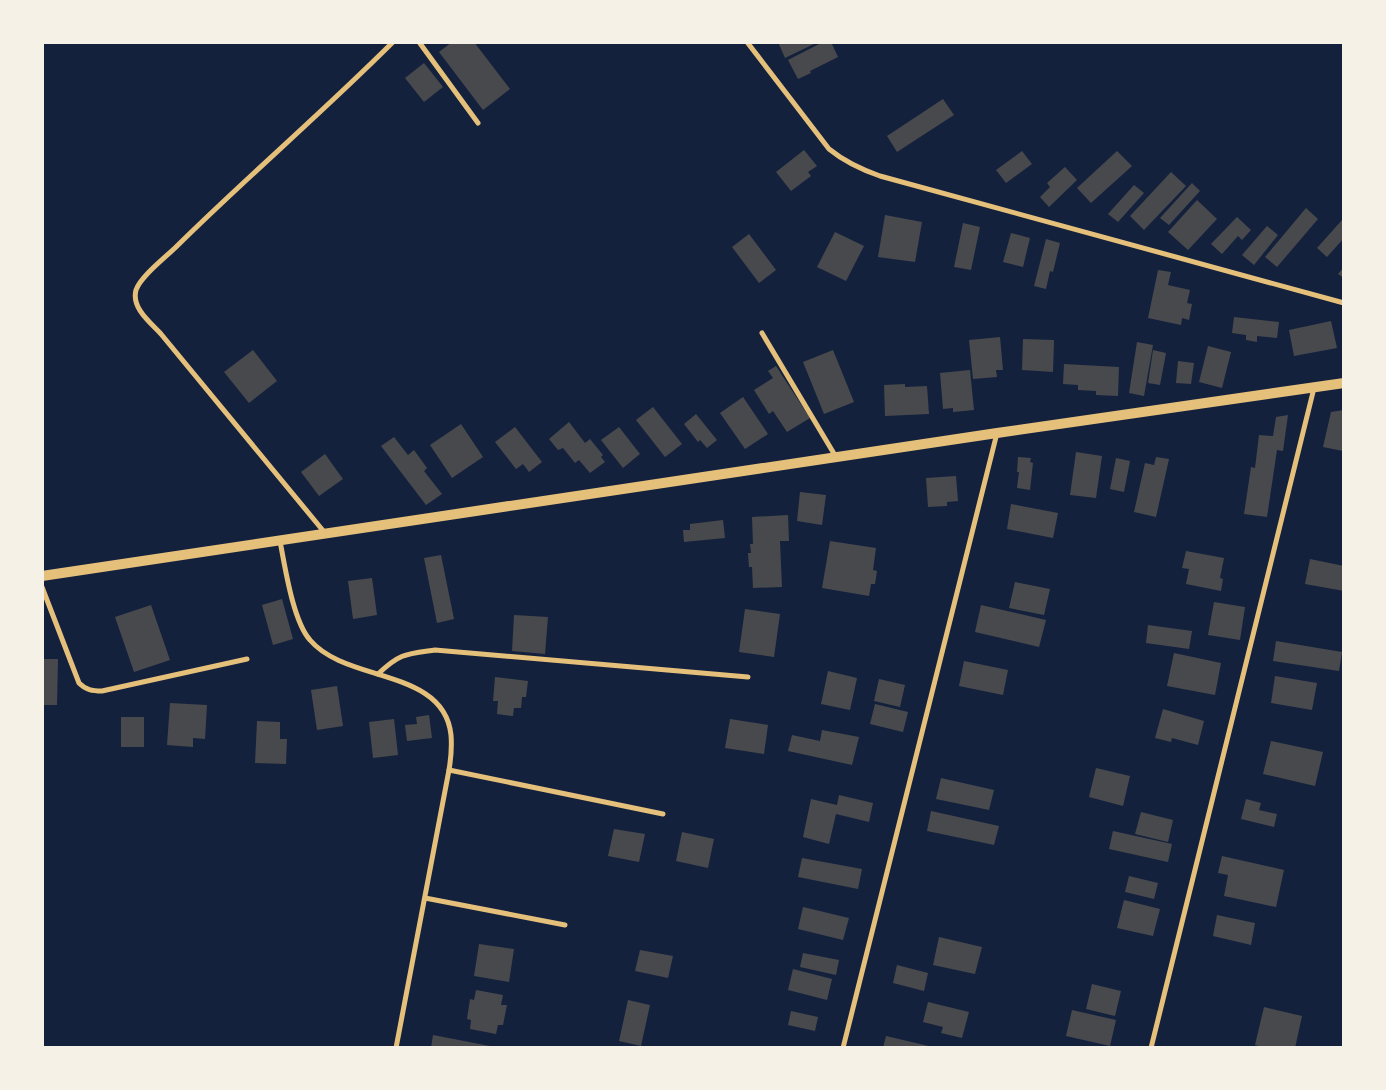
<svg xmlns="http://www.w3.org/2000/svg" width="1386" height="1090" font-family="Ubuntu,sans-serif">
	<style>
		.building { fill: #48494c }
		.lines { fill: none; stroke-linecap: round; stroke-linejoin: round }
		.minor { stroke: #e5c07b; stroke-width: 5 }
		.secondary { stroke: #e5c07b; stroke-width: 10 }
	</style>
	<rect width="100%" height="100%" fill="#14213d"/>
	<g class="building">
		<polygon points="452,42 474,42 510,89 483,110 439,52"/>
		<polygon points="778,42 818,42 785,58"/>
		<polygon points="823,42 831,42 838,57 810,71 811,73 798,79 788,60"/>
		<polygon points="424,63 443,87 424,102 405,78"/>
		<polygon points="943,99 954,115 897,152 887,136"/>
		<polygon points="804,150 817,166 808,172 811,176 791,191 776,172"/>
		<polygon points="1022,151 1032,164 1006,183 996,170"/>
		<polygon points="1117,151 1132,166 1091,203 1077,188"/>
		<polygon points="1065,167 1077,180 1049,207 1040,197 1050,187 1047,183"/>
		<polygon points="1171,172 1186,186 1144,230 1130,216"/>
		<polygon points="1192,183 1200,191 1169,225 1160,218"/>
		<polygon points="1134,185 1144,193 1118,222 1108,214"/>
		<polygon points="1197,200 1217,219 1188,250 1168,232"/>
		<polygon points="1306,208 1318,219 1277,267 1265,257"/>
		<polygon points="885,215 922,222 915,262 878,257"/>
		<polygon points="1237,217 1251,230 1242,240 1238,236 1222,254 1211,244"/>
		<polygon points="1342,220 1344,238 1327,257 1317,248"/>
		<polygon points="963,223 980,227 971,270 954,267"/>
		<polygon points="1267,226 1278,235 1254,265 1242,255"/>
		<polygon points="835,232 864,246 846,281 817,267"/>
		<polygon points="1011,233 1030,238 1023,267 1003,262"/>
		<polygon points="749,234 776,270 759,283 732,247"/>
		<polygon points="1046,239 1060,243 1053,272 1050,271 1046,289 1034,286"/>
		<polygon points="1344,267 1344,278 1338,274"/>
		<polygon points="1158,270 1171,272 1168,285 1190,290 1187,303 1192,304 1189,320 1182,318 1181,325 1148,318"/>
		<polygon points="1234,317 1279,322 1277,338 1257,336 1257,342 1246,340 1246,335 1232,333"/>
		<polygon points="1331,321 1337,348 1294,356 1289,330"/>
		<polygon points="1000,337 1003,370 996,370 997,377 973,379 969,340"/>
		<polygon points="1023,339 1054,340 1053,372 1022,370"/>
		<polygon points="1137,342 1153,345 1144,396 1129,393"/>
		<polygon points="1208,346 1231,352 1222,388 1199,382"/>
		<polygon points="253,350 277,381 249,403 224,372"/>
		<polygon points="833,350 854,402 824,414 803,362"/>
		<polygon points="1153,350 1166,353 1160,385 1148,383"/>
		<polygon points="1178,361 1194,363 1191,384 1176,383"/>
		<polygon points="1064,364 1119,367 1118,396 1096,395 1096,391 1078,390 1078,385 1063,384"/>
		<polygon points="776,366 810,418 787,432 773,411 769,414 754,390 773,378 768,371"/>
		<polygon points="970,370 974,410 953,412 953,408 943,409 940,373"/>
		<polygon points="905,384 905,387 927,386 929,414 885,416 884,385"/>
		<polygon points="743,397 768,434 745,449 720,413"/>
		<polygon points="653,407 682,444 665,457 636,420"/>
		<polygon points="1344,410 1343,451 1323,447 1331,412"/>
		<polygon points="696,414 717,440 707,448 700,440 698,442 684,424"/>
		<polygon points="1288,415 1283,451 1277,450 1267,517 1244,514 1251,467 1255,468 1259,435 1273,436 1276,417"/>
		<polygon points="569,422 585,443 590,439 603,455 601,457 605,462 590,473 579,460 575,463 563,448 558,450 549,439"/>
		<polygon points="461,424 483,457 452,478 430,445"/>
		<polygon points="515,427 542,462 529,472 523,464 516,469 495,442"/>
		<polygon points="619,427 640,454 623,468 601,440"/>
		<polygon points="394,437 408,455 414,450 427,468 424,471 442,494 426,505 381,446"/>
		<polygon points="1076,452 1102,456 1096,498 1070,495"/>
		<polygon points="325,454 343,479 319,496 301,472"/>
		<polygon points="1018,457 1031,458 1030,462 1033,463 1030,490 1017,488 1019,472 1017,472"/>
		<polygon points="1156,457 1169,459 1156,517 1134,512 1145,463 1154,465"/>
		<polygon points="1116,458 1130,461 1124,492 1110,489"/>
		<polygon points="956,476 958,501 947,502 947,506 928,507 926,478"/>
		<polygon points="800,492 826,495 822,525 797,521"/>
		<polygon points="1011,504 1058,513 1053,538 1007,529"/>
		<polygon points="788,515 789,541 780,541 782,587 753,588 752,567 749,567 748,553 751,553 750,544 753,544 752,517"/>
		<polygon points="723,520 725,538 684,542 683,530 690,530 690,524"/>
		<polygon points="830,541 876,548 873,570 877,571 875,584 871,584 869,596 822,588"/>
		<polygon points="1186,551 1224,558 1220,578 1223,579 1221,591 1186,584 1189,569 1182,568"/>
		<polygon points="441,555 454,619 437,623 424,558"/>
		<polygon points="1310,559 1344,566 1344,591 1305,584"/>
		<polygon points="372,578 377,615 353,619 348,581"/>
		<polygon points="1015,582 1050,589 1044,615 1009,608"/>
		<polygon points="282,599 293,639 273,645 262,605"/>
		<polygon points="1214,602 1245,607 1240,640 1208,635"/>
		<polygon points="151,605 170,660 134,672 115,617"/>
		<polygon points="981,605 1046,620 1039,647 975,632"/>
		<polygon points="745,609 780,614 774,657 739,652"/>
		<polygon points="514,615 548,617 545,654 512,651"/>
		<polygon points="1148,625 1192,631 1189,649 1146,643"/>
		<polygon points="1276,641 1342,652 1339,671 1273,661"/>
		<polygon points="1174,653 1221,663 1215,695 1167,686"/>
		<polygon points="43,659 58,659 57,705 42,705"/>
		<polygon points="964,661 1008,670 1003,695 959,686"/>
		<polygon points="828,671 857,678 850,710 821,704"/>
		<polygon points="1275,676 1317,683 1312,710 1271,703"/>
		<polygon points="495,677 528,681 526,697 522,697 521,708 514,708 513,716 497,714 498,701 493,701"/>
		<polygon points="879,679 905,685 900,707 874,701"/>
		<polygon points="337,686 343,726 317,730 311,690"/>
		<polygon points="170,703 207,705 205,739 193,738 193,747 167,745"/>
		<polygon points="875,704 908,712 903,732 870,724"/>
		<polygon points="1163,709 1204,721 1198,745 1172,738 1171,742 1155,738"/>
		<polygon points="429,715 432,738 407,741 405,725 417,724 416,717"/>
		<rect x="121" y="717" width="23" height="30"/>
		<polygon points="394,719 398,755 373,758 369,722"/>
		<polygon points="730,719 768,725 764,754 725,748"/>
		<polygon points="257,721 280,722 280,739 287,739 286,764 255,763"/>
		<polygon points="822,730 859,737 852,765 788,751 792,735 820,741"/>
		<polygon points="1271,741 1323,752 1315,786 1263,774"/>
		<polygon points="1096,768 1130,776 1123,806 1089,797"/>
		<polygon points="941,778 994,790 989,810 936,799"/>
		<polygon points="839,795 873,803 869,822 836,814 829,844 803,837 811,799 837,805"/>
		<polygon points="1246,799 1261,803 1259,810 1277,814 1274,827 1241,819"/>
		<polygon points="931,811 999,826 994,845 927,831"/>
		<polygon points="1141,812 1173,820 1168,842 1135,834"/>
		<polygon points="614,829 645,834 639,862 608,856"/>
		<polygon points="1113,831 1172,844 1168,862 1109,849"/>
		<polygon points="682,832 714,839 708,868 676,861"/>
		<polygon points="1222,856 1284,870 1276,907 1224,896 1228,875 1218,873"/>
		<polygon points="802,858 862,869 858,889 798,877"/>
		<polygon points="1129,876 1158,883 1154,899 1125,892"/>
		<polygon points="1124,900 1160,909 1153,936 1117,928"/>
		<polygon points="803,907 849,918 843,940 798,929"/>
		<polygon points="1217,915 1255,923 1251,945 1213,936"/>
		<polygon points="939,937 982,947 975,974 933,965"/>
		<polygon points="479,944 514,949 509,982 474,976"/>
		<polygon points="640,950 673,956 668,978 635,971"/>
		<polygon points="803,953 839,960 836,975 800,967"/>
		<polygon points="897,965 928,973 924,991 893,983"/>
		<polygon points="793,969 832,979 827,1000 788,990"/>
		<polygon points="1092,984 1121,991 1115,1016 1086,1009"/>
		<polygon points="476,990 503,995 501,1005 507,1005 503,1025 498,1025 496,1034 470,1029 471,1020 467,1019 470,999 474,1000"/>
		<polygon points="628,1000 650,1005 641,1046 619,1041"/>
		<polygon points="928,1002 969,1012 962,1038 941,1033 943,1027 923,1022"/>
		<polygon points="1264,1007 1302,1016 1295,1048 1266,1048 1255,1045"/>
		<polygon points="1072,1010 1116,1020 1110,1046 1066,1036"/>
		<polygon points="791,1011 818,1017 815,1031 788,1025"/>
		<polygon points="433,1035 495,1047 495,1048 431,1048"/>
		<polygon points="886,1036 933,1047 933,1048 883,1048"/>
	</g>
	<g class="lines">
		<g class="minor">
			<polyline points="419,42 478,123"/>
			<path d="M747 42 829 149C845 162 860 169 880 176L1344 303"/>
			<polyline points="762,333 836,457"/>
			<path d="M325 533 161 334C151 323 131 308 136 290 141 276 166 257 177 246 248 176 323 112 393 42"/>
			<path d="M280 541C285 567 293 621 310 640 346 683 444 668 451 735 452 747 451 758 449 770L396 1048"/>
			<path d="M42 587 79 683C86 690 92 691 102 691L247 659"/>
			<path d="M378 674C400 653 406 654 435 650L748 677"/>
			<polyline points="449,770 663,814"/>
			<polyline points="425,898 565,925"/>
			<polyline points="843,1048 997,433"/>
			<polyline points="1151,1048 1314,388"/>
		</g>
		<polyline class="secondary" points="42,576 997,433 1344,383"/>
	</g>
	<rect width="1386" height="1090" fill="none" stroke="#f6f1e7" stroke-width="88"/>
</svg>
